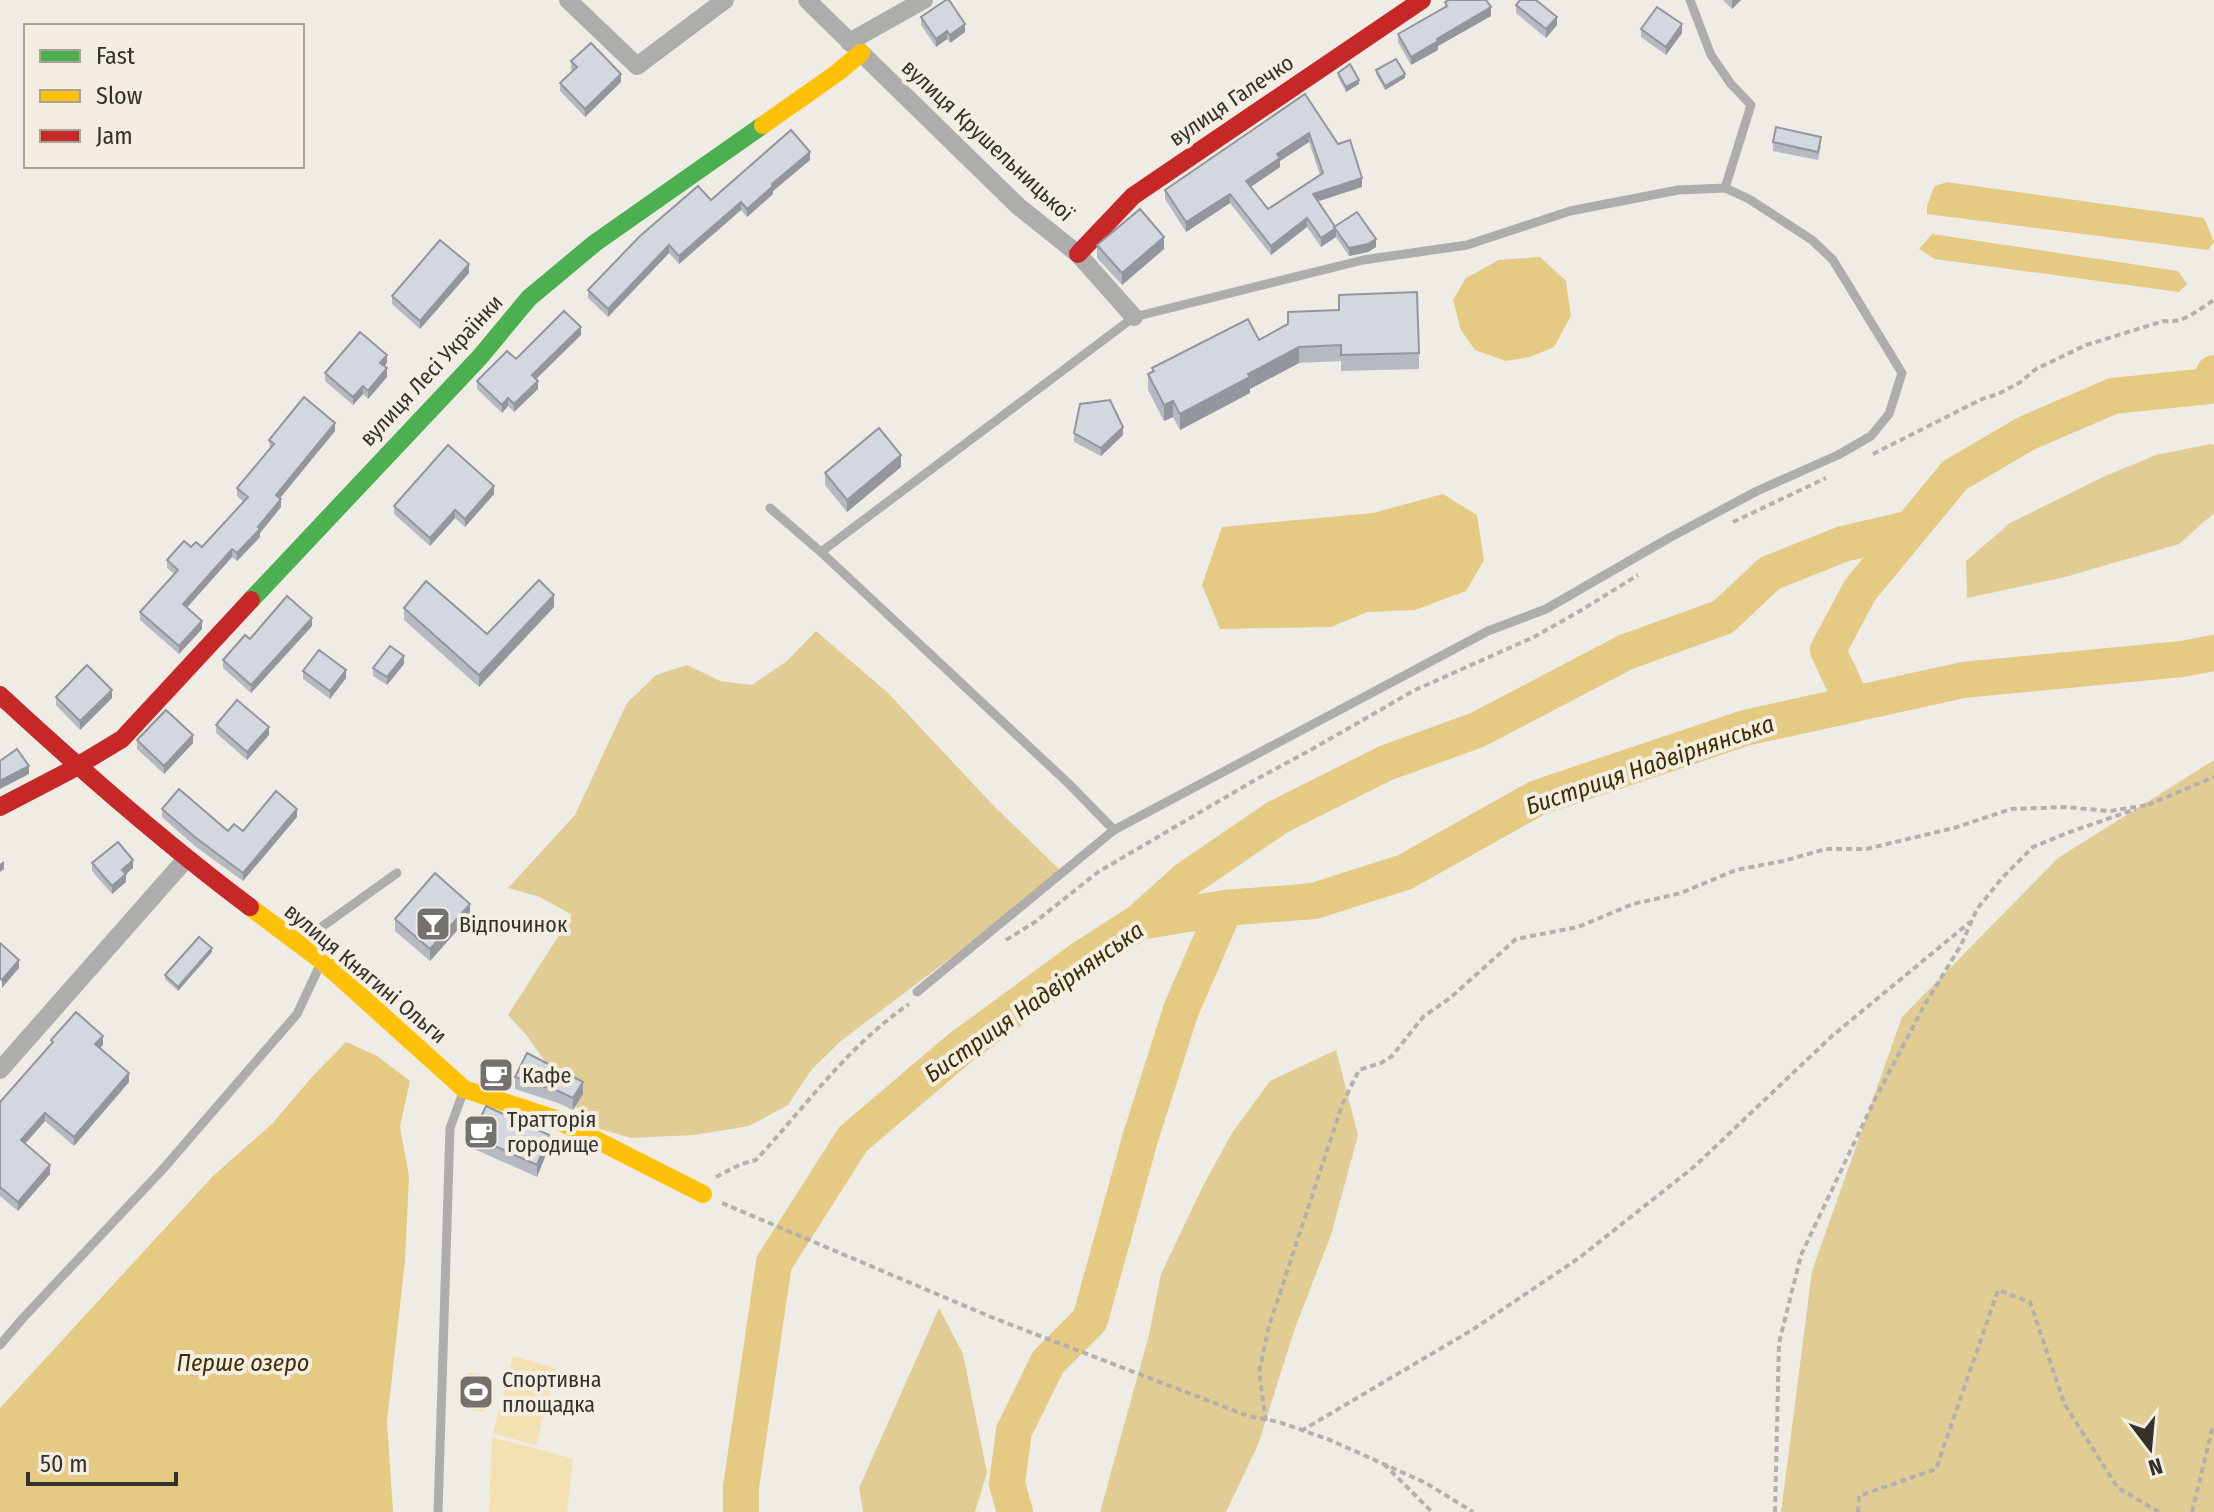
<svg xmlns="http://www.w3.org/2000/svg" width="2214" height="1512" font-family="'Fira Sans Condensed',sans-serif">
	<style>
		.green { fill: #f4e1b2 }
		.forest { fill: #e1cc93 }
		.water { fill: #e5ca84 }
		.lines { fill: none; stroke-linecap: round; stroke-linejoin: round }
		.river { stroke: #e5ca84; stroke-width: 36 }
		.path { stroke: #b3b0ae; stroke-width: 4; stroke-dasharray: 6 4; stroke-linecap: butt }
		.lane { stroke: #aeadab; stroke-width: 9 }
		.street { stroke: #aeadab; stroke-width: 18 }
		.fast { stroke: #4caf50; stroke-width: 18 }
		.slow { stroke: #ffc107; stroke-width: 18 }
		.jam { stroke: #c62828; stroke-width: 18 }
		.wall { fill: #b5b9c1; fill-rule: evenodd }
		.shaded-wall { fill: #93969d }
		.building { fill: #d2d7e0; stroke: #93969d; stroke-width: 2; fill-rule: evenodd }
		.labels { text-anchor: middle; stroke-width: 8; stroke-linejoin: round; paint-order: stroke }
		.street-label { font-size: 22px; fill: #33312c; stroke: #f3eee1 }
		.poi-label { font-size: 22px; fill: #33312c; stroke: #f3eee1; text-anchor: start }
		.water-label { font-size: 24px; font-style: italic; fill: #3d2f03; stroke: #f3eee1 }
	</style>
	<rect width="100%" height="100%" fill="#efece5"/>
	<g class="green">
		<polygon points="513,1356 556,1368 536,1445 493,1433"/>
		<polygon points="467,1372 490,1376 484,1412 462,1408"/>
		<polygon points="492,1437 573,1459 567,1512 489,1512"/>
	</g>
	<g class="forest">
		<polygon points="2210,444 2214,445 2214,513 2179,544 2065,577 1967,598 1966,561 2010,523 2103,477 2156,455"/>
		<polygon points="816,631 888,693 993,805 1063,873 841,1041 812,1069 788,1105 749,1126 694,1135 631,1138 590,1126 528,1037 508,1015 572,915 540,897 508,888 575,815 627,703 656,675 687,665 720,681 752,685 787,661"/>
		<polygon points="2214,760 2214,1512 1781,1512 1812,1271 1902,1017 2058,858"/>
		<polygon points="1336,1050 1358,1135 1331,1235 1295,1328 1258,1445 1226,1512 1100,1512 1149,1335 1161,1274 1203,1186 1232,1133 1270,1081"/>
		<polygon points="939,1308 963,1354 987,1473 975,1512 863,1512 859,1488"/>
	</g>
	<g class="water">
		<polygon points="1946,182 2204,218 2214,242 2208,250 1927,214 1927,206 1934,187"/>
		<polygon points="1932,234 2178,271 2187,284 2179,292 1935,259 1919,249"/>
		<polygon points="1540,257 1566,281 1571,316 1554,347 1530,357 1506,361 1475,350 1461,330 1453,300 1466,278 1499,260"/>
		<polygon points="1443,494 1477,515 1484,560 1466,591 1415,610 1367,612 1331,627 1220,629 1202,585 1222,527 1373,513"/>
		<polygon points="346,1042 377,1056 410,1081 400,1127 409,1176 405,1261 387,1422 393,1512 0,1512 0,1408 213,1176 272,1124 312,1077"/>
	</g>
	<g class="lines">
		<g class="river">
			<polyline points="1853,704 1828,650 1860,590 1955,475 2027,433 2113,396 2209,386 2214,373"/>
			<polyline points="1139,922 1187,879 1278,817 1386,763 1477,730 1626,652 1723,617 1770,573 1843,544 1911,528"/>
			<polyline points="741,1512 741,1487 774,1263 853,1139 960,1048 1080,960 1139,922 1225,908 1314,901 1405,872 1537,798 1745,728 1963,680 2182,659 2214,653"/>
			<polyline points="1015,1512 1007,1484 1014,1431 1048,1362 1090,1320 1140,1139 1181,1010 1225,908"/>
		</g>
		<g class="path">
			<path d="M1873 454 1982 399 1998 394 2019 383 2036 369 2086 345 2164 321C2183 324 2198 310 2214 300"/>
			<polyline points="1733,522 1826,478"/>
			<polyline points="2148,805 2214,777"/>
			<polyline points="1006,940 1035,922 1098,872 1255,780 1314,748 1415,690 1534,637 1580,611 1638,575"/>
			<path d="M716 1177 741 1164 756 1160C805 1107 848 1046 909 1004"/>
			<polyline points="722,1203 991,1317 1248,1416 1279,1422 1330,1440 1426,1483 1473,1512"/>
			<polyline points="1266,1421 1259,1372 1269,1326 1342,1105 1359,1070 1381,1063 1392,1056 1423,1017 1450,998 1516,939 1578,927 1633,904 1681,893 1736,870 1783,861 1826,849 1866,849 1954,828 2011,809 2065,807 2110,811 2147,805"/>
			<polyline points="1301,1431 1472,1330 1579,1258 1695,1166 1832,1036 1970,922"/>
			<polyline points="1384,1464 1432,1512"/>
			<polyline points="1775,1512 1779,1343 1801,1255 1874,1101 1924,1006 1961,945 1977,909 2002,878 2033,847 2070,832 2136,809"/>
			<polyline points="1858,1512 1859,1496 1936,1469 1998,1290 2030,1302 2065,1405 2118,1488 2159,1512"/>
			<polyline points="2192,1512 2212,1430 2214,1433"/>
		</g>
		<g class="lane">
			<polyline points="770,508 821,552 1068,783 1114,830"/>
			<polyline points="821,552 1134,317 1363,260 1467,245 1570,211 1678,190 1725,188"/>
			<polyline points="302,941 397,873"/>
			<polyline points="917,992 1114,830 1488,631 1546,609 1669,538 1757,491 1838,455 1871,436 1889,414 1902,373 1833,260 1812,240 1749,199 1725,188 1751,105 1731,84 1711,55 1690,0"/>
			<polyline points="0,1345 23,1318 163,1169 297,1014 320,965"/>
			<polyline points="438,1512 450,1128 464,1090"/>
		</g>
		<g class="street">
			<polyline points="568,0 637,66 725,0"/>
			<polyline points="807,0 1018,206 1078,254 1134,317"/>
			<polyline points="849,42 924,0"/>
			<polyline points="0,1070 186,859"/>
		</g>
		<polyline class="fast" points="251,600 480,357 529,298 595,243 763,125"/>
		<g class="slow">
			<polyline points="763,125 837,73 861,53"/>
			<polyline points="250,907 322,961 464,1089 553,1118 703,1194"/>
		</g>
		<g class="jam">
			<polyline points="1078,254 1133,196 1422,0"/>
			<path d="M0 695C80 769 162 841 250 907"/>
			<polyline points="0,807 69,771 122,739 251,600"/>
		</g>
	</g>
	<g class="wall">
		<polygon points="1723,0 1741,0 1732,9"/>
		<polygon points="1445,2 1491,16 1438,46 1438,50 1411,65 1398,42 1398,34 1445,7"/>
		<polygon points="1516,5 1557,25 1546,38 1516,13"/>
		<polygon points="921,17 965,32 950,43 947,39 936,47 921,25"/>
		<polygon points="1641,29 1682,33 1666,55 1641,37"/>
		<polygon points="571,61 621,82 585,117 560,91 560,83 573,71 571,70"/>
		<polygon points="1376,70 1405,78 1385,90 1376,74"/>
		<polygon points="1338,73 1359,84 1346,92 1338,77"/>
		<path d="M1305 94 1362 187 1318 201 1335 226 1376 247 1368 252 1349 256 1336 237 1321 247 1307 227 1271 255 1230 203 1186 232 1165 199V190ZM1309 142 1320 175 1268 209 1251 187 1280 167V161Z"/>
		<polygon points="1773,142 1821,145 1818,160 1773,151"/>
		<polygon points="810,160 773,191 773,194 747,217 741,210 679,264 669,253 608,317 588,298 588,290 711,200"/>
		<polygon points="1097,245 1164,249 1122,285 1097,258"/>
		<polygon points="469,273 420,329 392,304 392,296"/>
		<polygon points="1288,324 1419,353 1419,369 1341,371 1341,361 1299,363 1250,389 1250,393 1180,430 1173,417 1164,421 1148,390 1148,374 1152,372 1152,368 1259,340"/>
		<polygon points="581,335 536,379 538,389 514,412 508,406 502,413 477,389 477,381 516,359"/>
		<polygon points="387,363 384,366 387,377 368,399 363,394 353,405 325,381 325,373"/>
		<polygon points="335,431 280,498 281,507 260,533 260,537 237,561 232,557 187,607 202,629 179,654 140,620 140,612 174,574 167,568 167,560 191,547 202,547 244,502 237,496 237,488 270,449 269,440"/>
		<polygon points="1074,433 1123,435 1101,456 1074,442"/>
		<polygon points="901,467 847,512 825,485 825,473"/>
		<polygon points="494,494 465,527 455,518 430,546 394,514 394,506"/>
		<polygon points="554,607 479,687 404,620 404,608 487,634"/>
		<polygon points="312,626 251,693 223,668 223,660"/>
		<polygon points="404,664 387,685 373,676 373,668"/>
		<polygon points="303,671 346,678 330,699 303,679"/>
		<polygon points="56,697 112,698 80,730 56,705"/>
		<polygon points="216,725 269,735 247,760 216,733"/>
		<polygon points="137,740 193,743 164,774 137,749"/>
		<polygon points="162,809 228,831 243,831 297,817 243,881 196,847 162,817"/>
		<polygon points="92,863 133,868 126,874 126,882 112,894 92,871"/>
		<polygon points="470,916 430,961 395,931 395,919"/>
		<polygon points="212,952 178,991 165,979 165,975"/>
		<polygon points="51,1040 103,1045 100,1048 129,1082 74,1146 45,1121 25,1144 50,1174 18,1211 0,1196 0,1102 51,1044"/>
		<polygon points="515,1077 583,1094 573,1110 558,1103 515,1089"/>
		<polygon points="472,1136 549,1147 537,1177 472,1148"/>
	</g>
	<g class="shaded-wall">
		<polygon points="1733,0 1741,0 1732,9 1732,1"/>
		<polygon points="1491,7 1491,16 1438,46 1438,50 1411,65 1411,57 1437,39"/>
		<polygon points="1557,17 1557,25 1546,38 1546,29"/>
		<polygon points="965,24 965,32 950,43 950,35"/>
		<polygon points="1682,24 1682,33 1666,55 1666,47"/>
		<polygon points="947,31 947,39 936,47 936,39"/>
		<polygon points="621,74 621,82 585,117 585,109"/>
		<polygon points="1405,74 1405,78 1385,90 1385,86"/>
		<polygon points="1359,80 1359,84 1346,92 1346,87"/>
		<polygon points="1309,133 1309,142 1280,161 1280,167 1246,190 1246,181 1277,154"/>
		<polygon points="810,152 810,160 773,191 773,194 747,217 747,209 772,184"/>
		<polygon points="1362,178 1362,187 1313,203 1313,194"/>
		<polygon points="1230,194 1230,203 1186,232 1186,222"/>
		<polygon points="741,202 741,210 679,264 679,256"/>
		<polygon points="1307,218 1307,227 1271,255 1271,246"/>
		<polygon points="1336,228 1336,237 1321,247 1321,238"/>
		<polygon points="1164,237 1164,249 1122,285 1122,273"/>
		<polygon points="1376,239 1376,247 1368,252 1349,256 1349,248"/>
		<polygon points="669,245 669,253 608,317 608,309"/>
		<polygon points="469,264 469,273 420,329 420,321"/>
		<polygon points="581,327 581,335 532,383 532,375"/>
		<polygon points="1299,347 1299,363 1250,389 1250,393 1180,430 1180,414 1248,374"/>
		<polygon points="387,355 387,363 380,371 380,363"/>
		<polygon points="387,368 387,377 368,399 368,391"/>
		<polygon points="538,381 538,389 514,412 514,404"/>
		<polygon points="363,386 363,394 353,405 353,397"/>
		<polygon points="508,398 508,406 502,413 502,405"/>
		<polygon points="1173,401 1173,417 1164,421 1164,405"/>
		<polygon points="335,423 335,431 276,503 276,495"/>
		<polygon points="1123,427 1123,435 1101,456 1101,448"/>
		<polygon points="901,455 901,467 847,512 847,500"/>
		<polygon points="494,486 494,494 465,527 465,519"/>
		<polygon points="281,499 281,507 260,533 260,537 237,561 237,553"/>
		<polygon points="455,510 455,518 430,546 430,538"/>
		<polygon points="232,549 232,557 183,612 183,604"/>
		<polygon points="554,595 554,607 479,687 479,675"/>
		<polygon points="312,618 312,626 251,693 251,685"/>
		<polygon points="202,621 202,629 179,654 179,646"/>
		<polygon points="404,656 404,664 387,685 387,677"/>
		<polygon points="346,670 346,678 330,699 330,691"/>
		<polygon points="112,690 112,698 80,730 80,721"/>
		<polygon points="269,727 269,735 247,760 247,752"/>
		<polygon points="193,735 193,743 164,774 164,766"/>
		<polygon points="29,766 29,774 0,789 0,781"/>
		<polygon points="297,809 297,817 243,881 243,873"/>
		<polygon points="133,860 133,868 126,874 126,882 112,894 112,886 122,870"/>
		<polygon points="4,861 4,869 0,872 0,864"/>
		<polygon points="470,904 470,916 430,961 430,949"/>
		<polygon points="212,948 212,952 178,991 178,987"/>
		<polygon points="19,960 19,968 2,988 2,980"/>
		<polygon points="103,1036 103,1045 95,1053 95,1044"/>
		<polygon points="129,1073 129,1082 74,1146 74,1137"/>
		<polygon points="583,1082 583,1094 573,1110 573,1098"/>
		<polygon points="45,1113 45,1121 21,1148 21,1140"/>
		<polygon points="549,1135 549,1147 537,1177 537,1165"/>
		<polygon points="50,1165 50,1174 18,1211 18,1202"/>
	</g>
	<g class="building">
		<polygon points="946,0 949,0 965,24 950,35 947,31 936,39 921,17"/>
		<polygon points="1449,0 1486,0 1491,7 1437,39 1438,41 1411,57 1398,34 1447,6 1445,2"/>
		<polygon points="1520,0 1536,0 1557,17 1546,29 1516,5"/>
		<polygon points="1657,7 1682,24 1666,47 1641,29"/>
		<polygon points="591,43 621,74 585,109 560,83 577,67 571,61"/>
		<polygon points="1396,59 1405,74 1385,86 1376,70"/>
		<polygon points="1350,64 1359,80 1346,87 1338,73"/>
		<path d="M1305 94 1338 144 1350 140 1362 178 1313 194 1336 228 1321 238 1307 218 1271 246 1230 194 1186 222 1165 190ZM1309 133 1323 173 1268 209 1246 181 1280 158 1277 154Z"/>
		<polygon points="1776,127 1821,137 1818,152 1773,142"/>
		<polygon points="791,130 810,152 772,184 773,186 747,209 741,202 679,256 669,245 608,309 588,290 640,236 698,186 711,200"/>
		<polygon points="1140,209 1164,237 1122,273 1097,245"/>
		<polygon points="1357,212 1376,239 1368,244 1349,248 1334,227"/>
		<polygon points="440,240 469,264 420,321 392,296"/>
		<polygon points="1417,292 1419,353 1341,355 1341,345 1299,347 1248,374 1250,377 1180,414 1173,401 1164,405 1148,374 1154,371 1152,368 1248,319 1259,340 1288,324 1288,312 1339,310 1339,295"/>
		<polygon points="564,311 581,327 532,375 538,381 514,404 508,398 502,405 477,381 507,351 516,359"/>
		<polygon points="360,332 387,355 380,363 387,368 368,391 363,386 353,397 325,373"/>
		<polygon points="304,397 335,423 276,495 281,499 258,527 260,529 237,553 232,549 183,604 202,621 179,646 140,612 178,570 167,560 184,541 191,547 196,542 202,547 248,497 237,488 274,444 269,440"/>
		<polygon points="1110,400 1123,427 1101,448 1074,433 1080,404"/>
		<polygon points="879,428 901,455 847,500 825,473"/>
		<polygon points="448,445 494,486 465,519 455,510 430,538 394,506"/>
		<polygon points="539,580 554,595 479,675 404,608 426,581 487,634"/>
		<polygon points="287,596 312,618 251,685 223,660 245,635 250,639"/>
		<polygon points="390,646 404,656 387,677 373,668"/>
		<polygon points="319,650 346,670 330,691 303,671"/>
		<polygon points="87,665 112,690 80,721 56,697"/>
		<polygon points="237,700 269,727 247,752 216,725"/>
		<polygon points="166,710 193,735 164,766 137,740"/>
		<polygon points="17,749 29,766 0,781 0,761"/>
		<polygon points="179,789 228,831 234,824 243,831 276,791 297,809 243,873 196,838 162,809"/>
		<polygon points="118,842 133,860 122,870 126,874 112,886 92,863"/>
		<polygon points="435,873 470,904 430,949 395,919"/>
		<polygon points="199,937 212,948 178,987 165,975"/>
		<polygon points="0,943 19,960 2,980 0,978"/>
		<polygon points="76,1012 103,1036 95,1044 129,1073 74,1137 45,1113 21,1140 50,1165 18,1202 0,1187 0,1102 53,1042 51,1040"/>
		<polygon points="527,1053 583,1082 573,1098 558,1091 515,1077"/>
		<polygon points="486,1106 549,1135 537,1165 472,1136"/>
	</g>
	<defs>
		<symbol id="bar-square" viewBox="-11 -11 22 22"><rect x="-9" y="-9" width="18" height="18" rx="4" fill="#75726d" stroke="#f3eee1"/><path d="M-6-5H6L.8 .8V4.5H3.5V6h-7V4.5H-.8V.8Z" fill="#fff"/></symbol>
		<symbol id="cafe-square" viewBox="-11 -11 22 22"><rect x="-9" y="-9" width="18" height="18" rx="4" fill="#75726d" stroke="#f3eee1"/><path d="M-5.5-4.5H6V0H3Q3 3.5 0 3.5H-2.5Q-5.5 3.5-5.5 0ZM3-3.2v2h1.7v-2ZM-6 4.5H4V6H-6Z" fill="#fff"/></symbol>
		<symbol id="stadium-square" viewBox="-11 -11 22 22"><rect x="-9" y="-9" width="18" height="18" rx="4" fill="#75726d" stroke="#f3eee1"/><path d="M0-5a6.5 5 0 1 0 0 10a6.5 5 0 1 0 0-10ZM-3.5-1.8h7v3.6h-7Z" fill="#fff"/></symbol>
	</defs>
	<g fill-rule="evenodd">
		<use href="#bar-square" x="413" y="904" width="40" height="40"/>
		<use href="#cafe-square" x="476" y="1055" width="40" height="40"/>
		<use href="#cafe-square" x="461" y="1112" width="40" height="40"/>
		<use href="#stadium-square" x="456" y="1372" width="40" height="40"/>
	</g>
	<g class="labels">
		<g class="street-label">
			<text transform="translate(1231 100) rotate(-34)" y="8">вулиця Галечко</text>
			<text transform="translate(988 140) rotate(43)" y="8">вулиця Крушельницької</text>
			<text transform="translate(431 370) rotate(-47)" y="8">вулиця Лесі Українки</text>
			<text transform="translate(366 973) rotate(40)" y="8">вулиця Княгині Ольги</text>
		</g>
		<g class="poi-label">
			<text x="459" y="932">Відпочинок</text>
			<text x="522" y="1083">Кафе</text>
			<text x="507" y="1127">Тратторія<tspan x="507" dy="25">городище</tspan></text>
			<text x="502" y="1387">Спортивна<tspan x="502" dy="25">площадка</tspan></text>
		</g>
		<g class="water-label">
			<text transform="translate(1650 765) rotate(-19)" y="8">Бистриця Надвірнянська</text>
			<text transform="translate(1034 1002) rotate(-35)" y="8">Бистриця Надвірнянська</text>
			<text x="243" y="1371">Перше озеро</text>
		</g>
	</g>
	<rect x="24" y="24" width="280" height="144" fill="#f3eee1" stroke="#a6a299" stroke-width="2"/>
	<rect x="40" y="50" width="40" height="12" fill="#4caf50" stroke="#a6a299" stroke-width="2"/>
	<text x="96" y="64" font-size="24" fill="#33312c">Fast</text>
	<rect x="40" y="90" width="40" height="12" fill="#ffc107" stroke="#a6a299" stroke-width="2"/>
	<text x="96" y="104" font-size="24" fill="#33312c">Slow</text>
	<rect x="40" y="130" width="40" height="12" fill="#c62828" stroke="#a6a299" stroke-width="2"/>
	<text x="96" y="144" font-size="24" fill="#33312c">Jam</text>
	<g transform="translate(2150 1448) rotate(164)" stroke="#f3eee1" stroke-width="6" paint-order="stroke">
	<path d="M0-6L14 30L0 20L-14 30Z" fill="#33312c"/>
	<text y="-12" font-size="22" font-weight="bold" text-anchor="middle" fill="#33312c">N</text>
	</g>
	<path d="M28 1472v12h148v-12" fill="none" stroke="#33312c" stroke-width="4"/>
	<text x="40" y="1472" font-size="24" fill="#33312c" stroke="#f3eee1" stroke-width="6" paint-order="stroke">50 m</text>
</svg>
